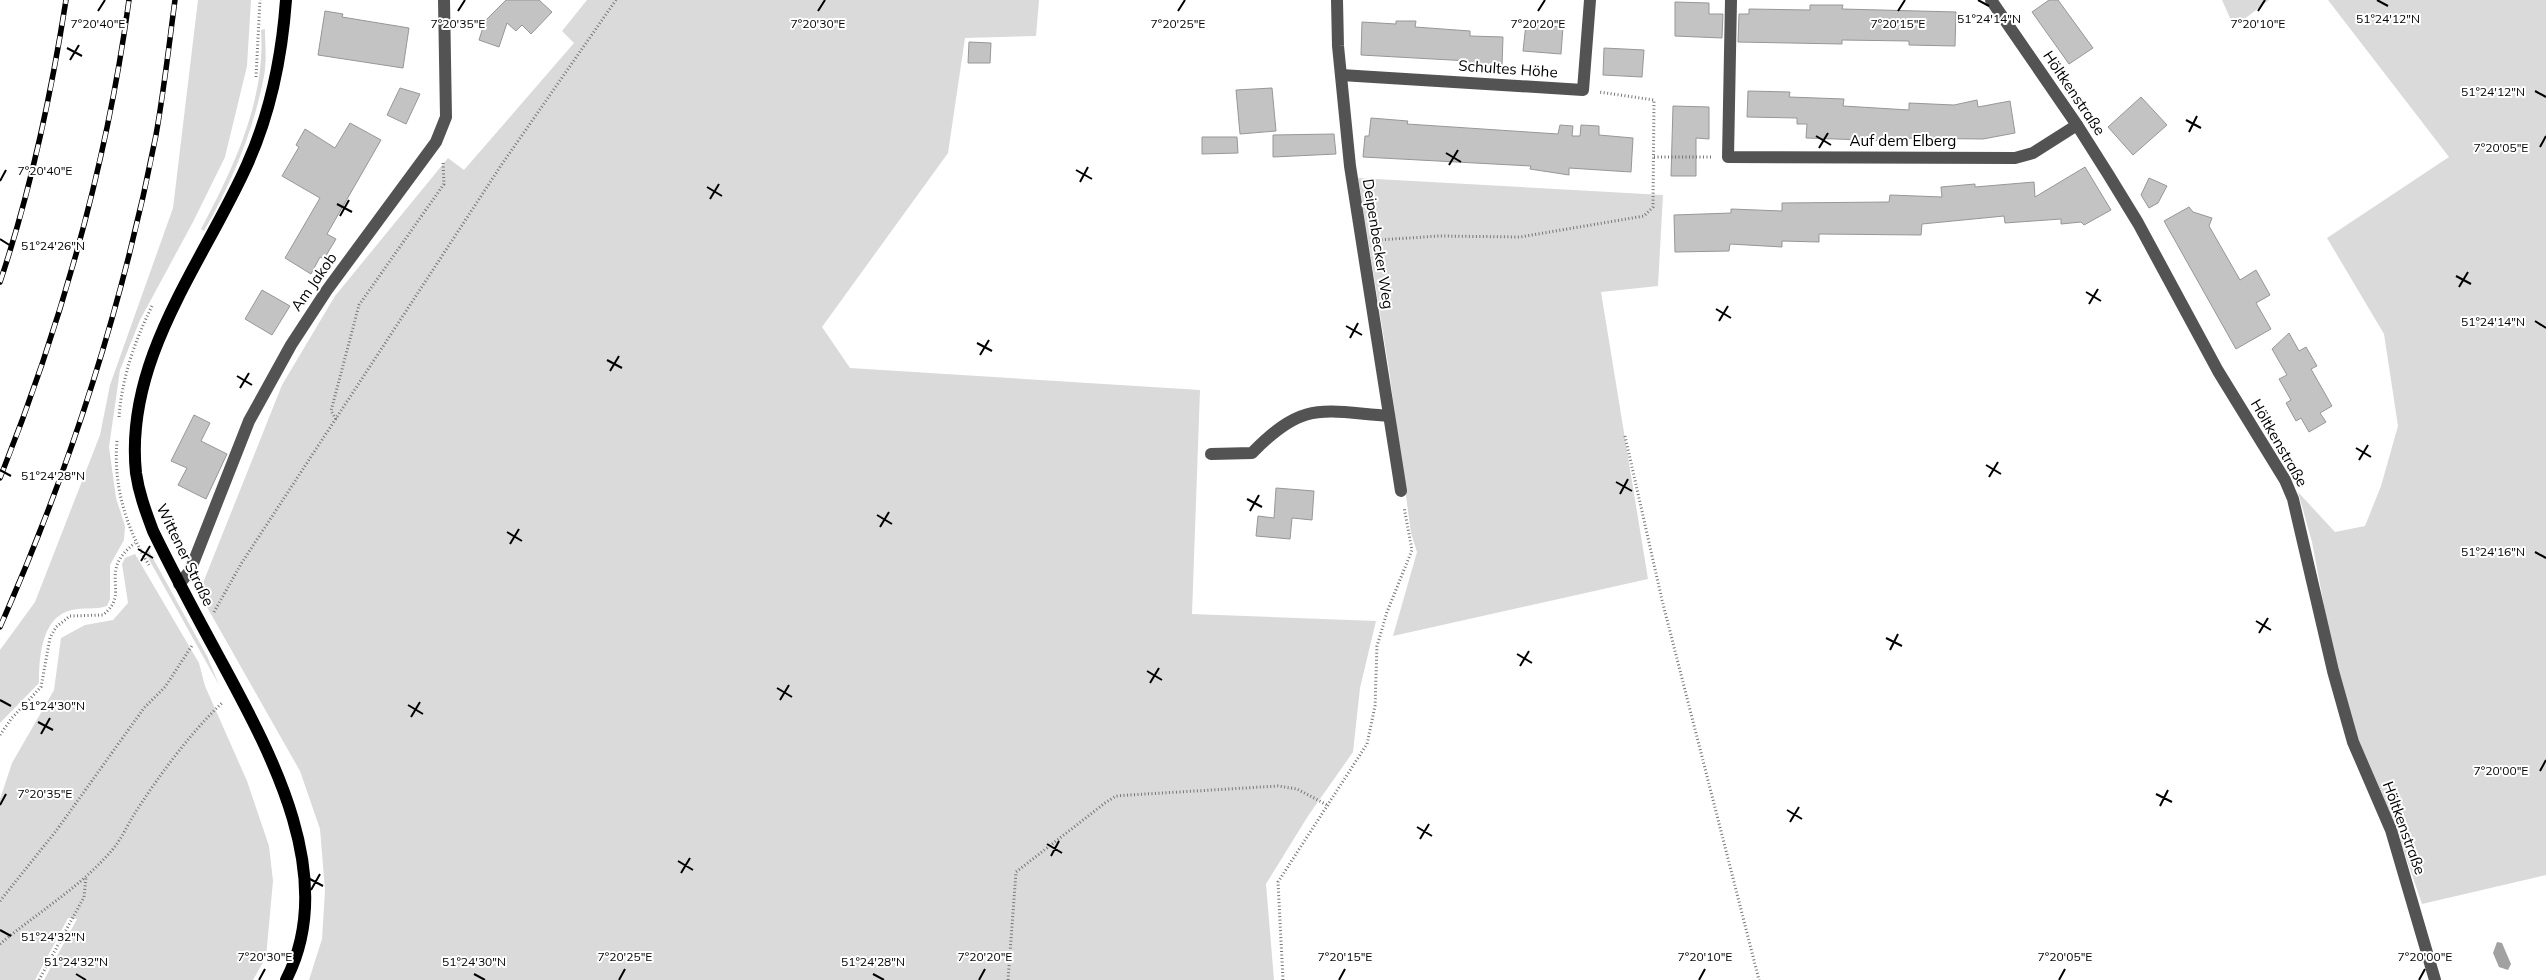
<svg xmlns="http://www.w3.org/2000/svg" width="2546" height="980" font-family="Mulish,sans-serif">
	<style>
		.green { fill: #dadada }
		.water { fill: #a1a1a1 }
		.building { fill: #c3c3c3; stroke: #979797 }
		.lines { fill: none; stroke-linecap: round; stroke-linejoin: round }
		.path { stroke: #757575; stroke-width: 3; stroke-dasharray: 1 2.5; stroke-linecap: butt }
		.minor { stroke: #535353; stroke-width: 12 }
		.major { stroke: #000; stroke-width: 12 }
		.rail-casing { stroke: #000; stroke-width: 5.5 }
		.rail { stroke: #fff; stroke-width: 4; stroke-dasharray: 11; stroke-linecap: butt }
		.ticks { fill: none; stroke: #000; stroke-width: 2 }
		.labels { text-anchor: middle; stroke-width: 4; stroke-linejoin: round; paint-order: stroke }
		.street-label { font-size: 15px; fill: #000; stroke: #fff }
		.ticks-label { font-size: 12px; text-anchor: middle; fill: #000; stroke: #fff; stroke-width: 4; stroke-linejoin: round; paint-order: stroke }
	</style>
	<rect width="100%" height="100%" fill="#fff"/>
	<g class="green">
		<path d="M198 0H251L247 66 225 157 193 222 140 320 120 370 109 447 116 498 125 526 124 540 110 565V599L107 606C95 610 84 607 72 610 41 616 39 659 39 683L0 723V650L35 602 100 435 110 385 173 208Z"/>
		<polygon points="587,0 1039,0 1036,36 965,38 948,153 822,327 850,368 1200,390 1192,614 1376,621 1360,688 1353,752 1308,816 1266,884 1274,980 309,980 322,939 325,890 320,829 300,771 199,593 282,385 335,296 448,158 464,170 574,43 562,31"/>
		<polygon points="2222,0 2269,0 2234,27"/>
		<polygon points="2328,0 2546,0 2546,875 2422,904 2394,822 2356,738 2333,653 2312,542 2298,492 2335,532 2365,526 2381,486 2398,426 2384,334 2327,238 2449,157"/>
		<path d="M265 29C265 44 267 61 264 76 254 130 231 184 204 231L201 229C233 169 266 100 261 30Z"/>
		<polygon points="1358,178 1663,195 1658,286 1601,292 1648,579 1393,636 1417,552 1411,533 1389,370"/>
		<polygon points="149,551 207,656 219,685 146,554"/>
		<polygon points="135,554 199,663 205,686 247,781 269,846 273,881 266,957 253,980 44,980 77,919 68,918 35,980 0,980 0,799 12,763 54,690 61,638 85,625 113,620 128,603 122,564 125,558"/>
	</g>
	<polygon class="water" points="2497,942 2502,943 2511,964 2508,970 2499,967 2493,953"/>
	<g class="building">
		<polygon points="506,0 539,0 552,12 531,34 522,25 516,31 507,23 499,47 479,40 485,21"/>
		<polygon points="2049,0 2058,0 2093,48 2069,64 2032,12"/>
		<polygon points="1675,2 1709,3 1709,14 1723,14 1722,38 1675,36"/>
		<polygon points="1810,5 1843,5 1842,9 1956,12 1955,46 1909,45 1909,41 1842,40 1842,44 1738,42 1739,14 1749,14 1749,9 1810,10"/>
		<polygon points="325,11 343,14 342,17 409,28 403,68 318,55"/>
		<polygon points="1396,21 1416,21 1415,27 1470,31 1470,36 1503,37 1502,66 1468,64 1469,61 1361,55 1362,22 1396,24"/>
		<polygon points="1526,24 1563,27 1561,54 1523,51"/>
		<polygon points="969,42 991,43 990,63 968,63"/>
		<polygon points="1604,48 1644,50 1642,77 1603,75"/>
		<polygon points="400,88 420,94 406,124 387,115"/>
		<polygon points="1272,88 1276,131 1240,134 1236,90"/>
		<polygon points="1748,91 1790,92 1789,97 1844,99 1843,106 1909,110 1909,103 1954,105 1977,100 1978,107 2010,101 2015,133 1983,139 1895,138 1895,141 1806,138 1807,124 1797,124 1797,118 1747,117"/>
		<polygon points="2141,97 2167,125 2133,155 2108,127"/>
		<polygon points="1673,106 1709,107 1709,139 1696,138 1696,176 1671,176"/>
		<polygon points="1371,118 1408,121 1407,124 1558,134 1560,125 1573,126 1572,136 1580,136 1581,125 1599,126 1599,135 1633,138 1631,172 1569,168 1569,175 1530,169 1531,166 1363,157 1365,136 1369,136"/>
		<polygon points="350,123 381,140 327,234 336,239 324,259 320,257 311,274 285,258 320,198 282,176 299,147 296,145 305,129 335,148"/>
		<polygon points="1334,134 1336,154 1273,157 1273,135"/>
		<polygon points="1202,137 1237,137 1238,153 1202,154"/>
		<polygon points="2085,167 2111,210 2084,225 2081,222 2061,224 2061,219 2005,223 2004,216 1922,224 1921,235 1819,234 1819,242 1782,241 1782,247 1730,244 1729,251 1675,252 1674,215 1731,213 1731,209 1782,211 1782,203 1889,202 1890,195 1942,197 1941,187 1975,184 1975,187 2034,182 2035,197"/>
		<polygon points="2149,178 2167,186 2158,203 2149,208 2141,195"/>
		<polygon points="2189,207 2193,212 2212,218 2209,226 2240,280 2256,270 2270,295 2256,303 2271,329 2236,349 2164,221"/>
		<polygon points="262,290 290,306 272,335 245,319"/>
		<polygon points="2289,333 2299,351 2306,347 2317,366 2311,369 2332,406 2320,413 2326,422 2309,432 2301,418 2296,421 2286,403 2291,400 2279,379 2287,375 2272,349"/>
		<polygon points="194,415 210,423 201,441 227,454 206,499 178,485 187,468 171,461"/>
		<polygon points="1276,488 1314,491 1312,520 1292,518 1290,539 1256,536 1258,516 1274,518"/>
	</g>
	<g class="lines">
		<g class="path">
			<polyline points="256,77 260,0"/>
			<polyline points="1654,157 1711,157"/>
			<polyline points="1378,240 1439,236 1520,237 1644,216 1653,207 1654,100 1599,92"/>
			<path d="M119 417C122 377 135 340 153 304"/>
			<polyline points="336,419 331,411 359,305 444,184 443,162"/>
			<polyline points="1625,436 1662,600 1759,980"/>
			<path d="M117 441C113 485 126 528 149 565"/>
			<polyline points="214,612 241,564 502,164 616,0"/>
			<path d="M0 735 11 719 41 687 50 638 56 627 70 616 103 615C132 592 96 573 135 543"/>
			<polyline points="0,901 56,831 144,708 165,687 193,644"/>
			<path d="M0 944C37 913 82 886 113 849 122 838 128 824 135 813 158 777 191 732 222 703"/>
			<polyline points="39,980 84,897 86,877"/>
			<polyline points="1008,980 1016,872 1105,803 1116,796 1129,795 1278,786 1297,789 1329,806"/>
			<polyline points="1283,980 1278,882 1367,744 1375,706 1377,646 1387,612 1412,550 1404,507"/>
		</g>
		<g class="minor">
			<polyline points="1337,0 1338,46 1350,166 1401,491"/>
			<polyline points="1731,0 1728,157 2015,158 2033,153 2077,125"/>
			<polyline points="1991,0 2077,125 2108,174 2138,223 2218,371 2285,480 2293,499 2333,671 2353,742 2391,830 2435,980"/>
			<polyline points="1341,75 1583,90 1590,0"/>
			<path d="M1211 454 1252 453C1304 400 1321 411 1389 416"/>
			<polyline points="179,584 190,571 249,421 291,345 327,290 436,142 446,117 444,0"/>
		</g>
		<path class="major" d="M286 980C340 876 269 750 220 659 197 617 174 574 153 531 146 512 139 494 136 473 124 359 203 263 247 165 270 114 282 55 286 0"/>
		<defs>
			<g id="rail">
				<path d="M0 282C31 190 51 95 66 0"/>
				<path d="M0 478C61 325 107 163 129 0"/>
				<path d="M0 627C70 469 123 304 156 135 164 90 169 45 175 0"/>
			</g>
		</defs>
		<use href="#rail" class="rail-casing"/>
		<use href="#rail" class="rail"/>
	</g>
	<path class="ticks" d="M1978 0 1989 6M2377 0 2388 6M98 11 105 0M458 11 465 0M818 11 825 0M1178 11 1185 0M1538 11 1545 0M1898 11 1905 0M2258 11 2265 0M67 48 82 56M70 60 79 45M2535 91 2546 97M2186 120 2201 128M2189 132 2197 116M1816 136 1831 145M2540 147 2546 136M1819 148 1828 133M1446 153 1461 162M1449 165 1458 150M1076 170 1092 179M0 181 6 170M1080 182 1088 167M707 187 722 196M710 199 719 184M337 204 352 212M340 216 349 200M0 239 11 246M2456 276 2471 284M2459 287 2468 272M2086 292 2101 301M2089 304 2098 289M1716 309 1731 318M1719 321 1728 306M2535 321 2546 328M1346 326 1362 335M1350 338 1358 323M977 343 992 351M980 355 989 340M607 360 622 368M610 371 619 356M237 376 252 385M240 388 249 373M2356 448 2371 457M2359 460 2368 445M1986 465 2001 474M0 470 11 476M1989 477 1998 462M1616 482 1632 491M1620 494 1628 479M1247 499 1262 507M1250 511 1259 495M877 515 892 524M880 527 889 512M507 532 522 541M510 544 519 529M138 549 153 558M2535 552 2546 558M141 561 150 546M2256 621 2271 630M2259 633 2268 618M1886 638 1902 646M1890 650 1898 634M1517 654 1532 663M1520 666 1529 651M1147 671 1162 680M1150 683 1159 668M777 688 792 697M0 700 11 706M780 700 789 685M408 705 423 714M411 717 420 702M38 722 53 730M41 734 50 718M2540 771 2546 760M2156 794 2172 802M0 805 6 794M2160 806 2168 790M1787 810 1802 819M1790 822 1799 807M1417 827 1432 836M1420 839 1429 824M1047 844 1062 853M1051 856 1059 841M678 861 693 870M681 873 690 858M308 878 323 886M311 890 320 874M0 930 11 936M76 974 86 980M474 974 485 980M873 974 884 980M259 980 265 969M619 980 625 969M979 980 985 969M1339 980 1345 969M1699 980 1705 969M2059 980 2065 969M2419 980 2425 969"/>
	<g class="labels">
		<g class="street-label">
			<text transform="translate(1508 69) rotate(4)" y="5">Schultes Höhe</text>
			<text transform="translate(2074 93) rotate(56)" y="5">Höltkenstraße</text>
			<text x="1903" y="146">Auf dem Elberg</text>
			<text transform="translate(1378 244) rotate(81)" y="5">Deipenbecker Weg</text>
			<text transform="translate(314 282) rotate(-55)" y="5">Am Jakob</text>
			<text transform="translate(2279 443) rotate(60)" y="5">Höltkenstraße</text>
			<text transform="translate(185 555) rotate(64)" y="5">Wittener Straße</text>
			<text transform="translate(2404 828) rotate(70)" y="5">Höltkenstraße</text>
		</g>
	</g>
	<g class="ticks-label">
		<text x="1989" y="23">51°24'14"N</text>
		<text x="2388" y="23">51°24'12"N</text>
		<text x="98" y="28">7°20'40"E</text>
		<text x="458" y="28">7°20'35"E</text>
		<text x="818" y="28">7°20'30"E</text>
		<text x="1178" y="28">7°20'25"E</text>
		<text x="1538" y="28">7°20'20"E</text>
		<text x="1898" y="28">7°20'15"E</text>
		<text x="2258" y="28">7°20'10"E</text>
		<text x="2493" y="96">51°24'12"N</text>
		<text x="2501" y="152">7°20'05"E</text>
		<text x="45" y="175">7°20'40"E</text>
		<text x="53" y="250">51°24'26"N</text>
		<text x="2493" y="326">51°24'14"N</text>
		<text x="53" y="480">51°24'28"N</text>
		<text x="2493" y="556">51°24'16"N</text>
		<text x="53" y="710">51°24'30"N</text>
		<text x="2501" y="775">7°20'00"E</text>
		<text x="45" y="798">7°20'35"E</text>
		<text x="53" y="941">51°24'32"N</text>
		<text x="265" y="961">7°20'30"E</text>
		<text x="625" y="961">7°20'25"E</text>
		<text x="985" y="961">7°20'20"E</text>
		<text x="1345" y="961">7°20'15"E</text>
		<text x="1705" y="961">7°20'10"E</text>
		<text x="2065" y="961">7°20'05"E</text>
		<text x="2425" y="961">7°20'00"E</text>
		<text x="76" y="966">51°24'32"N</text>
		<text x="474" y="966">51°24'30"N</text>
		<text x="873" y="966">51°24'28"N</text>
	</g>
</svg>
